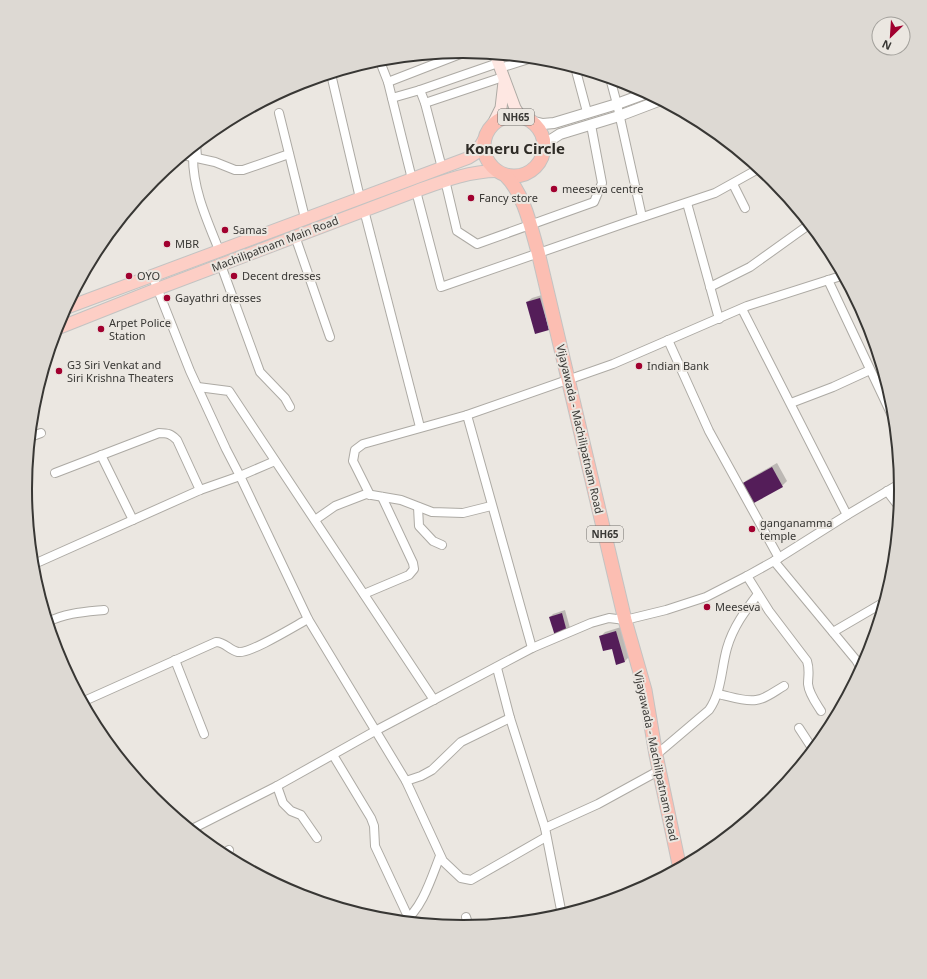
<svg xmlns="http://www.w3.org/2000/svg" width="927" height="979" font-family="'Noto Sans',sans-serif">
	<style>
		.shadow { fill: #0003 }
		.building { fill: #541d59 }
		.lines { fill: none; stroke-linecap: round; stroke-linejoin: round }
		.minor-casing { stroke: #adaaa4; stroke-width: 10 }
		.tertiary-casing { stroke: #adaaa4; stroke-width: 12 }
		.secondary-casing { stroke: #adaaa4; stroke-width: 13 }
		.primary-casing { stroke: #c3c3c2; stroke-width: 14 }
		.trunk-casing { stroke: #c3c3c2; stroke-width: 15 }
		.minor { stroke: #fff; stroke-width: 8 }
		.tertiary { stroke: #fff; stroke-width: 10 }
		.secondary { stroke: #fee7e2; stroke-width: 11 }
		.primary { stroke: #fdcec5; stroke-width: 12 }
		.trunk { stroke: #fcbeb2; stroke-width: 13 }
		.poi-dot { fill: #a1002f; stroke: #ebe7e1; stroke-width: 1.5 }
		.labels { text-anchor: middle; stroke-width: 4; stroke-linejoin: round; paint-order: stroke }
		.shield { fill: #ebe7e1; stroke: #6e6c68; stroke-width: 1 }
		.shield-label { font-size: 10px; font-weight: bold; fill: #383734 }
		.poi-label { font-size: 11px; fill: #383734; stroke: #ebe7e1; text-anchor: start }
		.street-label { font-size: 11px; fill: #383734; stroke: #ebe7e1 }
		.district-label { font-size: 15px; font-weight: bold; fill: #2e2b26; stroke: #ebe7e1 }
		.rim { fill: none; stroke: #383734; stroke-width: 2 }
	</style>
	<rect width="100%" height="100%" fill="#ebe7e1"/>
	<g class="shadow">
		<polygon points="545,294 554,324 549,329 536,332 527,302 532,298"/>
		<polygon points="777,463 787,481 782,486 742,484 747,480"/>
		<polygon points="565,610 570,628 567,631 550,617 553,614"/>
		<polygon points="621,627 630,656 625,661 600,637 605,632"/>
	</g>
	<g class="building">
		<polygon points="408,56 409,59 398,63 395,58"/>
		<polygon points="540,298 549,330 535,334 526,302"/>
		<polygon points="772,467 783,487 752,504 741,484"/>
		<polygon points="562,613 567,632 555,636 549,617"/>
		<polygon points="616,631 625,662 616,665 612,649 603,651 599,636"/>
	</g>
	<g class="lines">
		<defs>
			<g id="minor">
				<polyline points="379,59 388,82 412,179"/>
				<polyline points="575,67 587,112"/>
				<polyline points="500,68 532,58"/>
				<polyline points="331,74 360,198"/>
				<polyline points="610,78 617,104 642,217"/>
				<polyline points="388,82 468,51"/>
				<polyline points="392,98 420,90"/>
				<polyline points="425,103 503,77"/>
				<polyline points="279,113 305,218"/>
				<polyline points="196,144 197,157"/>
				<polyline points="183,155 215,162 235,170 243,170 289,154"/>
				<path d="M193 157C193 190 207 220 219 250"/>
				<polyline points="442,168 425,103 420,90 498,63"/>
				<polyline points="445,180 457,231 477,244 594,202 602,183 591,125"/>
				<polyline points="733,184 745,208"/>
				<polyline points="416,191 441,287 628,222 715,193 760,168"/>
				<polyline points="687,203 719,319"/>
				<polyline points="364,210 420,427"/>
				<polyline points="295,236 330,337"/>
				<polyline points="221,265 260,372 285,398 290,407"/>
				<polyline points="152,275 190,371 226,449 240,476 308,619 406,781 443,861 461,878 471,880 546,837"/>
				<polyline points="828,280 896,424"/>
				<polyline points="710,287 750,267 810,224"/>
				<polyline points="72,296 76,304"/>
				<polyline points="742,309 847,515"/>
				<polyline points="668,340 709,431 779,558"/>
				<polyline points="198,387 229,391 434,700"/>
				<polyline points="791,403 833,387 870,370"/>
				<polyline points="467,415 613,364 747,306 844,275"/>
				<polyline points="30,437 41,433"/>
				<polyline points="101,455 133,520"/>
				<path d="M55 473 159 433C168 433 171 434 177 440L200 490"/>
				<polyline points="887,491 900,508"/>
				<polyline points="370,495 353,461 355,450 363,444 467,415 532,648"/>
				<polyline points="418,507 419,526 433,541 442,545"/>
				<polyline points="315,520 335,506 366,494 401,500 432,512 463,513 491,506"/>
				<polyline points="774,561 856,660 862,670"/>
				<polyline points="32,565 200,490 240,476 275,461"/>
				<path d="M747 576 769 611 807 661C810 670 808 676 808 684 809 694 816 703 821 711"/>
				<polyline points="364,594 409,575 414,569 413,563 382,497"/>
				<path d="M48 622C65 613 84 612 104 610"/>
				<polyline points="833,632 886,601"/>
				<polyline points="55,645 77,693"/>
				<polyline points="175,660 204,734"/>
				<polyline points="497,668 510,718 545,828 562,915"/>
				<path d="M718 694C729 696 744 702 756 700 766 699 775 691 784 686"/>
				<path d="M82 702 216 642C225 642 229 650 238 652 250 654 295 626 308 619"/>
				<polyline points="799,728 814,751"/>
				<polyline points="333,755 371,818 374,826 375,846 411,923"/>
				<path d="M656 755 709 710C722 691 721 669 727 648 733 627 745 611 758 594"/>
				<polyline points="406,781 421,776 432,770 461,742 510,718"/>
				<polyline points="277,786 283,803 291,811 301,815 317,838"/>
				<polyline points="545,828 598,804 660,770"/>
				<polyline points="190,830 277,786 375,731 532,648 591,623 609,618 625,620 666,610 706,597 747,576 774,561 847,515 901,483"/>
				<polyline points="221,855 229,850"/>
				<polyline points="466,917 469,927"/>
				<path d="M403 922C422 910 432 876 440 856"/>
			</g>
			<g id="tertiary">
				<polyline points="530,121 543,124 554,123 617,104 647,93"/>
				<polyline points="543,154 549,141 560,134 619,116 661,100"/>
			</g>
			<g id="secondary">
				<polyline points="495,54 515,108 521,117"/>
				<polyline points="493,124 501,108 504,82"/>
			</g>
			<g id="primary">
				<polyline points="66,308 468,158 476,153 484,140"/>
				<path d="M56 329 157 289 416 191C441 182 469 171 497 171"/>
			</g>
			<g id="trunk">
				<circle cx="514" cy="146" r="30"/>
				<path d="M505 175C524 193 531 228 538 252L625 620 645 690 656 755 680 869"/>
			</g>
		</defs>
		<use href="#minor" class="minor-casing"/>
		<use href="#tertiary" class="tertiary-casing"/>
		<use href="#secondary" class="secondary-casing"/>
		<use href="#primary" class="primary-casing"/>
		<use href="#trunk" class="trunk-casing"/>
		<use href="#minor" class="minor"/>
		<use href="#tertiary" class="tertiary"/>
		<use href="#secondary" class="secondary"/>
		<use href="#primary" class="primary"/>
		<use href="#trunk" class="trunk"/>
	</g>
	<g class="poi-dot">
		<circle cx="554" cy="189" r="4"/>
		<circle cx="471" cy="198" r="4"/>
		<circle cx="225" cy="230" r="4"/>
		<circle cx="167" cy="244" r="4"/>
		<circle cx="129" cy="276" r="4"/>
		<circle cx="234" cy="276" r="4"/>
		<circle cx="167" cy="298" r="4"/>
		<circle cx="101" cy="329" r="4"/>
		<circle cx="639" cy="366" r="4"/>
		<circle cx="59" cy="371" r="4"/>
		<circle cx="752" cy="529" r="4"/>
		<circle cx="707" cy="607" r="4"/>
	</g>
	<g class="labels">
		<g class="shield">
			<rect x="498" y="109" width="36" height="16" rx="3"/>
			<rect x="587" y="526" width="36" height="16" rx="3"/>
		</g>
		<g class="shield-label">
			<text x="516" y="121">NH65</text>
			<text x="605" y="538">NH65</text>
		</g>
		<g class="poi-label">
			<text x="562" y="193">meeseva centre</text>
			<text x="479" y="202">Fancy store</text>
			<text x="233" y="234">Samas</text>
			<text x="175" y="248">MBR</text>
			<text x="137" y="280">OYO</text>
			<text x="242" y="280">Decent dresses</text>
			<text x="175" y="302">Gayathri dresses</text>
			<text x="109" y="327">Arpet Police<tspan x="109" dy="13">Station</tspan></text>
			<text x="67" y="369">G3 Siri Venkat and<tspan x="67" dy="13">Siri Krishna Theaters</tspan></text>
			<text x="647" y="370">Indian Bank</text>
			<text x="760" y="527">ganganamma<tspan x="760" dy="13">temple</tspan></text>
			<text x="715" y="611">Meeseva</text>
		</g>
		<g class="street-label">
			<text transform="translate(275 244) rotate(-21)" y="4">Machilipatnam Main Road</text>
			<text transform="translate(580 429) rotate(77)" y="4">Vijayawada - Machilipatnam Road</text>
			<text transform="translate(656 756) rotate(78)" y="4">Vijayawada - Machilipatnam Road</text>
		</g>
		<g class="district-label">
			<text x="515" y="154">Koneru Circle</text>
		</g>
	</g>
	<path d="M0 0H927V979H0ZM32 489a431 431 0 1 1 862 0a431 431 0 1 1-862 0Z" fill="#ddd9d3" fill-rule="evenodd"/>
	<path class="rim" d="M32 489a431 431 0 1 1 862 0a431 431 0 1 1-862 0Z"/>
	<g transform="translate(891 36) rotate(205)"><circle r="19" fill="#ebe7e1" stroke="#a3a19c"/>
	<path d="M0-3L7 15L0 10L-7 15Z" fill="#a1002f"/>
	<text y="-6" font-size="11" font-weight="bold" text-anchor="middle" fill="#383734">N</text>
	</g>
</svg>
